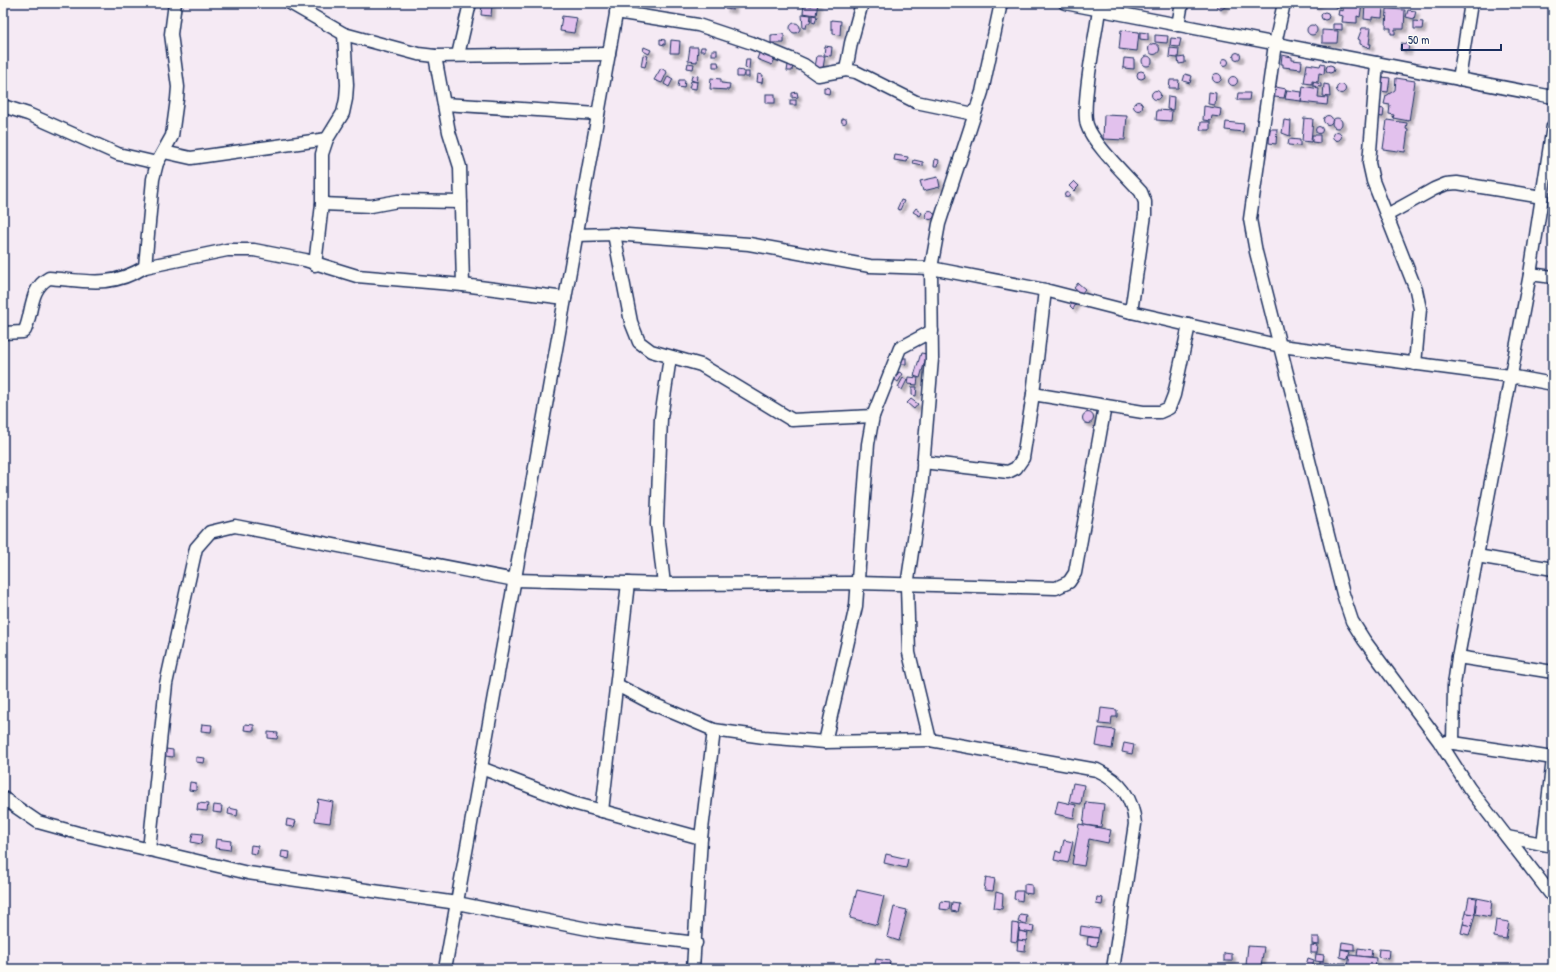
<svg xmlns="http://www.w3.org/2000/svg" width="1556" height="972" font-family="'Patrick Hand',sans-serif">
	<style>
		.building { fill: #e2c1ed; stroke: #1b2f5e; filter: url(#shadow) }
		.lines { fill: none; stroke-linecap: round; stroke-linejoin: round }
		.street-casing { stroke: #1b2f5e; stroke-width: 15 }
		.street { stroke: #fdfcf7; stroke-width: 12 }
	</style>
	<defs>
		<filter id="shadow"><feDropShadow dx="3.5" dy="3.5" stdDeviation="1" flood-color="#0004"/></filter>
	</defs>
	<rect width="100%" height="100%" fill="#f5eaf4"/>
	<filter id="ink" filterUnits="userSpaceOnUse"><feTurbulence type="fractalNoise" baseFrequency=".025" numOctaves="2"/><feDisplacementMap in="SourceGraphic" scale="8" xChannelSelector="R" yChannelSelector="G"/><feConvolveMatrix kernelMatrix="1 2 1 2 8 2 1 2 1" color-interpolation-filters="sRGB"/></filter>
	<g filter="url(#ink)">
		<g class="building">
			<polygon points="725,3 733,3 733,10 725,9"/>
			<polygon points="812,3 818,3 816,15 803,13 804,5 812,6"/>
			<polygon points="1217,3 1226,3 1226,6 1221,10 1218,8"/>
			<polygon points="1311,3 1320,3 1315,6"/>
			<polygon points="1335,3 1342,3 1341,8 1335,7"/>
			<polygon points="1348,3 1362,4 1360,17 1357,16 1357,23 1342,22 1343,16 1338,15 1339,10 1343,11 1344,5 1348,6"/>
			<polygon points="482,4 492,5 491,16 481,15"/>
			<polygon points="1365,5 1383,7 1382,18 1372,17 1372,20 1364,19"/>
			<polygon points="1387,9 1405,10 1404,29 1395,29 1395,34 1391,34 1391,28 1386,28"/>
			<polygon points="1408,10 1416,11 1414,19 1406,17"/>
			<circle cx="1325" cy="16" r="4"/>
			<polygon points="802,14 811,15 810,23 807,23 806,28 803,28"/>
			<polygon points="812,15 817,16 815,23 812,22"/>
			<polygon points="562,16 577,18 574,33 560,31"/>
			<polygon points="831,20 841,21 840,35 833,34 833,29 831,29"/>
			<polygon points="1414,21 1423,22 1422,29 1414,29"/>
			<circle cx="795" cy="28" r="5"/>
			<polygon points="1333,24 1342,24 1342,30 1333,29"/>
			<circle cx="1312" cy="30" r="5"/>
			<polygon points="1362,28 1371,28 1369,44 1371,44 1370,48 1360,44 1360,40 1358,39"/>
			<polygon points="1121,30 1139,32 1137,51 1119,49"/>
			<polygon points="1322,30 1338,31 1337,43 1322,43"/>
			<polygon points="1140,32 1148,33 1148,40 1140,39"/>
			<polygon points="784,34 784,43 771,43 771,35"/>
			<polygon points="1155,35 1168,36 1167,43 1155,42"/>
			<polygon points="1171,38 1181,39 1179,47 1170,46"/>
			<polygon points="660,39 665,40 665,45 660,44"/>
			<polygon points="671,40 680,41 679,53 670,53"/>
			<polygon points="1401,43 1409,44 1408,51 1400,50"/>
			<circle cx="1154" cy="49" r="5.5"/>
			<polygon points="825,46 832,47 831,56 824,55"/>
			<polygon points="644,47 651,50 649,54 643,51"/>
			<polygon points="690,47 698,47 697,62 688,61"/>
			<polygon points="701,47 705,47 705,51 700,51"/>
			<polygon points="1170,48 1179,49 1178,58 1169,57"/>
			<rect x="712" y="50" width="5" height="5"/>
			<polygon points="760,51 776,57 772,65 757,59"/>
			<circle cx="1237" cy="56" r="3.5"/>
			<polygon points="643,55 648,56 645,67 641,66"/>
			<polygon points="1282,55 1292,57 1292,60 1302,61 1301,69 1283,67 1283,64 1281,64"/>
			<polygon points="817,56 825,56 823,68 815,67"/>
			<circle cx="1147" cy="61" r="5"/>
			<polygon points="1185,57 1185,63 1179,64 1178,58"/>
			<polygon points="1124,58 1134,59 1134,69 1123,68"/>
			<circle cx="1225" cy="62" r="3.5"/>
			<polygon points="746,59 750,59 749,69 745,68"/>
			<polygon points="713,62 718,62 719,67 713,67"/>
			<polygon points="688,63 694,64 693,69 687,68"/>
			<polygon points="1321,63 1325,64 1324,74 1319,73 1318,82 1312,81 1312,84 1304,83 1307,64 1320,66"/>
			<polygon points="788,65 793,65 792,71 787,71"/>
			<circle cx="1330" cy="69" r="4"/>
			<polygon points="661,68 667,72 662,83 654,80"/>
			<polygon points="737,70 744,71 743,77 737,77"/>
			<circle cx="1141" cy="75" r="4"/>
			<rect x="745" y="72" width="4" height="5"/>
			<circle cx="1217" cy="78" r="4.5"/>
			<polygon points="758,74 763,75 762,83 757,82"/>
			<polygon points="1185,74 1192,76 1190,83 1183,81"/>
			<polygon points="692,75 698,76 697,82 691,80"/>
			<polygon points="668,76 673,79 669,87 664,84"/>
			<circle cx="1233" cy="81" r="4.5"/>
			<polygon points="1382,77 1390,78 1388,92 1380,91"/>
			<polygon points="711,78 721,79 721,83 730,84 729,90 710,89"/>
			<polygon points="1396,78 1415,81 1409,121 1393,118 1394,115 1389,114 1390,105 1384,104 1386,96 1395,90"/>
			<polygon points="679,80 685,80 684,88 678,87"/>
			<polygon points="1170,80 1179,80 1178,88 1169,88"/>
			<polygon points="691,81 697,82 696,89 689,88"/>
			<polygon points="1313,82 1321,84 1321,87 1313,86"/>
			<polygon points="1324,84 1329,85 1330,97 1323,96"/>
			<circle cx="1341" cy="89" r="4.5"/>
			<polygon points="1303,86 1319,89 1318,97 1328,98 1327,105 1301,102"/>
			<polygon points="824,87 830,88 829,94 824,93"/>
			<polygon points="1276,87 1286,89 1284,98 1274,97"/>
			<polygon points="1287,90 1302,92 1301,101 1285,99"/>
			<circle cx="1156" cy="95" r="4.5"/>
			<polygon points="797,92 798,97 792,98 792,93"/>
			<polygon points="1209,92 1216,93 1215,105 1208,104"/>
			<polygon points="1238,93 1250,93 1249,100 1237,100"/>
			<rect x="766" y="94" width="9" height="9"/>
			<polygon points="1168,96 1174,97 1173,110 1167,109"/>
			<rect x="790" y="100" width="6" height="5"/>
			<circle cx="1138" cy="106" r="4.5"/>
			<polygon points="1204,106 1221,109 1220,117 1212,116 1211,121 1203,120"/>
			<polygon points="1377,108 1384,109 1383,117 1376,116"/>
			<polygon points="1157,110 1172,111 1171,121 1156,120"/>
			<polygon points="1104,115 1127,116 1125,140 1103,139"/>
			<circle cx="1328" cy="120" r="4.5"/>
			<circle cx="1337" cy="123" r="5"/>
			<polygon points="1304,118 1313,119 1311,142 1302,141"/>
			<circle cx="844" cy="121" r="2.5"/>
			<polygon points="1284,120 1291,121 1290,136 1282,133"/>
			<polygon points="1387,120 1407,123 1406,129 1408,130 1405,152 1383,149"/>
			<polygon points="1201,122 1210,122 1210,130 1200,130"/>
			<polygon points="1226,122 1244,124 1243,132 1225,130"/>
			<circle cx="1319" cy="130" r="3.5"/>
			<polygon points="1270,129 1277,129 1276,144 1269,143"/>
			<circle cx="1337" cy="136" r="4.5"/>
			<polygon points="1312,135 1320,135 1320,143 1312,142"/>
			<polygon points="1289,139 1300,140 1300,146 1288,145"/>
			<polygon points="895,155 908,157 907,162 894,160"/>
			<polygon points="935,159 939,160 938,166 934,166"/>
			<polygon points="914,160 923,162 923,166 913,164"/>
			<polygon points="938,177 940,187 923,191 920,181"/>
			<polygon points="1074,181 1079,186 1074,191 1069,186"/>
			<circle cx="1067" cy="195" r="2.5"/>
			<polygon points="901,200 904,201 900,210 897,209"/>
			<polygon points="916,208 922,213 920,216 913,212"/>
			<circle cx="930" cy="215" r="4.5"/>
			<polygon points="1078,283 1085,289 1081,294 1074,288"/>
			<polygon points="1074,301 1077,303 1073,309 1070,306"/>
			<polygon points="921,353 927,354 920,378 914,376"/>
			<rect x="900" y="358" width="6" height="6"/>
			<polygon points="899,372 903,374 898,382 894,379"/>
			<polygon points="909,377 918,378 917,385 908,384"/>
			<polygon points="903,378 907,380 902,390 898,387"/>
			<polygon points="912,387 917,387 916,396 912,395"/>
			<polygon points="911,399 918,404 914,409 907,403"/>
			<circle cx="1088" cy="418" r="5.5"/>
			<polygon points="1101,708 1117,710 1117,717 1112,717 1111,725 1099,724"/>
			<polygon points="202,724 212,725 211,732 201,731"/>
			<polygon points="245,724 254,725 254,731 244,730"/>
			<polygon points="1099,728 1115,730 1112,749 1096,746"/>
			<polygon points="268,732 278,733 277,739 268,738"/>
			<polygon points="1124,743 1134,745 1132,754 1122,752"/>
			<polygon points="166,749 173,750 173,757 165,756"/>
			<polygon points="196,757 205,758 204,763 196,762"/>
			<polygon points="190,782 196,783 196,791 189,790"/>
			<polygon points="1073,783 1084,785 1081,804 1069,802"/>
			<polygon points="318,799 333,802 330,823 315,821"/>
			<polygon points="1058,801 1076,805 1074,818 1055,814"/>
			<polygon points="1086,802 1104,804 1101,827 1083,825"/>
			<polygon points="198,803 208,804 207,811 197,810"/>
			<polygon points="214,805 222,806 221,813 213,812"/>
			<polygon points="229,808 238,810 237,816 228,814"/>
			<polygon points="287,819 296,821 294,827 286,826"/>
			<polygon points="1079,824 1111,830 1108,843 1089,839 1084,866 1072,864"/>
			<polygon points="193,833 203,834 201,844 191,842"/>
			<polygon points="216,839 231,841 230,850 215,848"/>
			<polygon points="1064,840 1073,842 1068,863 1054,860 1056,851 1061,853"/>
			<polygon points="251,845 258,846 257,854 250,853"/>
			<polygon points="282,851 290,852 289,859 281,857"/>
			<polygon points="886,854 908,859 906,868 884,863"/>
			<polygon points="986,877 995,879 993,891 984,890"/>
			<polygon points="1024,884 1032,885 1032,894 1024,893"/>
			<polygon points="857,890 884,896 877,925 850,918"/>
			<polygon points="1015,891 1023,891 1022,901 1014,899"/>
			<polygon points="996,892 1003,894 1002,909 994,908"/>
			<polygon points="1097,897 1103,898 1102,905 1096,904"/>
			<polygon points="1469,897 1477,898 1475,914 1466,913"/>
			<polygon points="1477,898 1492,901 1490,917 1475,914"/>
			<polygon points="941,901 950,902 949,910 940,909"/>
			<polygon points="952,902 959,903 957,912 951,911"/>
			<polygon points="894,907 907,910 899,941 887,937"/>
			<polygon points="1466,913 1475,914 1472,926 1463,924"/>
			<polygon points="1020,914 1027,915 1026,924 1018,922"/>
			<polygon points="1496,920 1509,922 1506,939 1494,937"/>
			<polygon points="1012,923 1019,924 1017,942 1011,941"/>
			<polygon points="1020,924 1034,926 1033,933 1019,931"/>
			<polygon points="1463,924 1472,926 1469,935 1461,933"/>
			<polygon points="1081,926 1100,929 1098,938 1080,935"/>
			<polygon points="1019,931 1028,933 1026,941 1018,940"/>
			<polygon points="1088,937 1098,938 1097,946 1087,945"/>
			<polygon points="1312,937 1319,937 1319,945 1312,944"/>
			<polygon points="1018,940 1026,941 1025,951 1017,950"/>
			<polygon points="1342,942 1355,944 1355,950 1341,949"/>
			<polygon points="1311,945 1318,946 1317,953 1311,953"/>
			<polygon points="1248,946 1264,947 1261,967 1246,965"/>
			<polygon points="1358,948 1372,950 1371,957 1357,956"/>
			<polygon points="1341,949 1350,951 1348,959 1340,957"/>
			<polygon points="1379,949 1389,950 1388,959 1378,957"/>
			<polygon points="1224,953 1232,954 1232,961 1224,961"/>
			<polygon points="1316,954 1324,955 1323,962 1315,961"/>
			<polygon points="1350,955 1376,958 1375,969 1348,967"/>
			<polygon points="1308,958 1314,960 1312,969 1305,969"/>
			<polygon points="876,959 890,961 889,969 874,969"/>
			<polygon points="1320,962 1330,963 1330,969 1320,969"/>
			<polygon points="1331,963 1337,963 1337,969 1330,969"/>
			<polygon points="1339,963 1346,963 1346,969 1338,969"/>
			<polygon points="1078,967 1090,969 1078,969"/>
		</g>
		<g class="lines">
			<defs>
				<g id="street">
					<polyline points="290,3 344,34 418,54 435,56 609,54"/>
					<path d="M1001 3 982 92 939 224 931 268 932 359 921 491 907 586 909 653 930 740 1097 770C1121 781 1133 798 1135 824L1113 969"/>
					<polyline points="1065,3 1553,97"/>
					<polyline points="1284,3 1275,44 1250,219 1256,252 1343,594 1352,621 1364,640 1439,741 1469,788 1553,897"/>
					<path d="M1099 10C1096 34 1081 105 1087 125 1093 144 1127 176 1141 192L1145 202V215L1131 312"/>
					<polyline points="616,12 698,25 752,43 791,59 804,65 818,75 846,70 856,72 916,102 974,114"/>
					<polyline points="1178,25 1182,3"/>
					<polyline points="458,55 470,3"/>
					<polyline points="435,56 449,132 460,167 463,285"/>
					<polyline points="1377,63 1369,163 1373,181 1416,290 1420,309 1415,364"/>
					<polyline points="846,70 851,43 862,3"/>
					<polyline points="1459,79 1471,3"/>
					<polyline points="444,104 598,114"/>
					<polyline points="3,106 28,114 118,154 157,163"/>
					<polyline points="164,152 191,158 327,139"/>
					<polyline points="322,204 371,206 398,201 461,202"/>
					<polyline points="1387,215 1434,189 1446,184 1457,183 1542,197"/>
					<polyline points="614,234 631,322 639,342 651,351 701,365 792,420 873,416"/>
					<polyline points="576,235 614,234 749,244 870,266 931,268 1045,290 1131,312 1281,346 1510,376 1553,384"/>
					<polyline points="315,265 322,204 322,154 327,139 343,113 346,99 347,85 344,34"/>
					<polyline points="145,267 153,179 157,163 172,136 177,99 178,87 171,34 175,3"/>
					<polyline points="1530,274 1553,277"/>
					<path d="M3 333 23 332 25 330C33 312 29 289 49 278 87 281 111 288 145 267L227 250H254L305 260 357 276 463 285 565 298"/>
					<polyline points="1033,394 1143,412 1160,412 1169,408 1174,395 1189,325"/>
					<polyline points="923,462 1008,472 1016,468 1023,458 1033,394 1045,290"/>
					<polyline points="1477,556 1553,569"/>
					<polyline points="664,584 657,524 661,418 670,357"/>
					<polyline points="1458,657 1553,672"/>
					<polyline points="617,685 653,704 714,730 764,737 825,742 930,740"/>
					<polyline points="825,742 856,606 868,444 873,416 900,348 932,331"/>
					<polyline points="1447,742 1553,758"/>
					<polyline points="1453,743 1454,685 1458,657 1530,274 1553,126"/>
					<polyline points="481,768 573,803 701,838"/>
					<polyline points="3,798 38,822 78,833 248,873 457,903 598,931 696,943"/>
					<polyline points="602,811 628,583"/>
					<polyline points="1507,837 1553,846"/>
					<polyline points="1543,844 1553,759"/>
					<polyline points="149,850 166,684 196,548 210,532 235,526 515,580 664,584 857,583 1056,588 1069,582 1075,573 1105,406"/>
					<polyline points="445,969 618,3"/>
					<polyline points="693,969 701,838 714,730"/>
				</g>
			</defs>
			<use href="#street" class="street-casing"/>
			<use href="#street" class="street"/>
		</g>
	</g>
	<rect width="1556" height="972" fill="none" stroke="#fdfcf7" stroke-width="16"/>
	<rect x="8" y="8" width="1540" height="956" fill="none" stroke="#1b2f5e" stroke-width="1.5" filter="url(#ink)"/>
	<path d="M1402 44v6h99v-6" fill="none" stroke="#1b2f5e" stroke-width="2"/>
	<text x="1408" y="44" font-size="12" fill="#1b2f5e" stroke="#fdfcf7" stroke-width="3" paint-order="stroke">50 m</text>
</svg>
